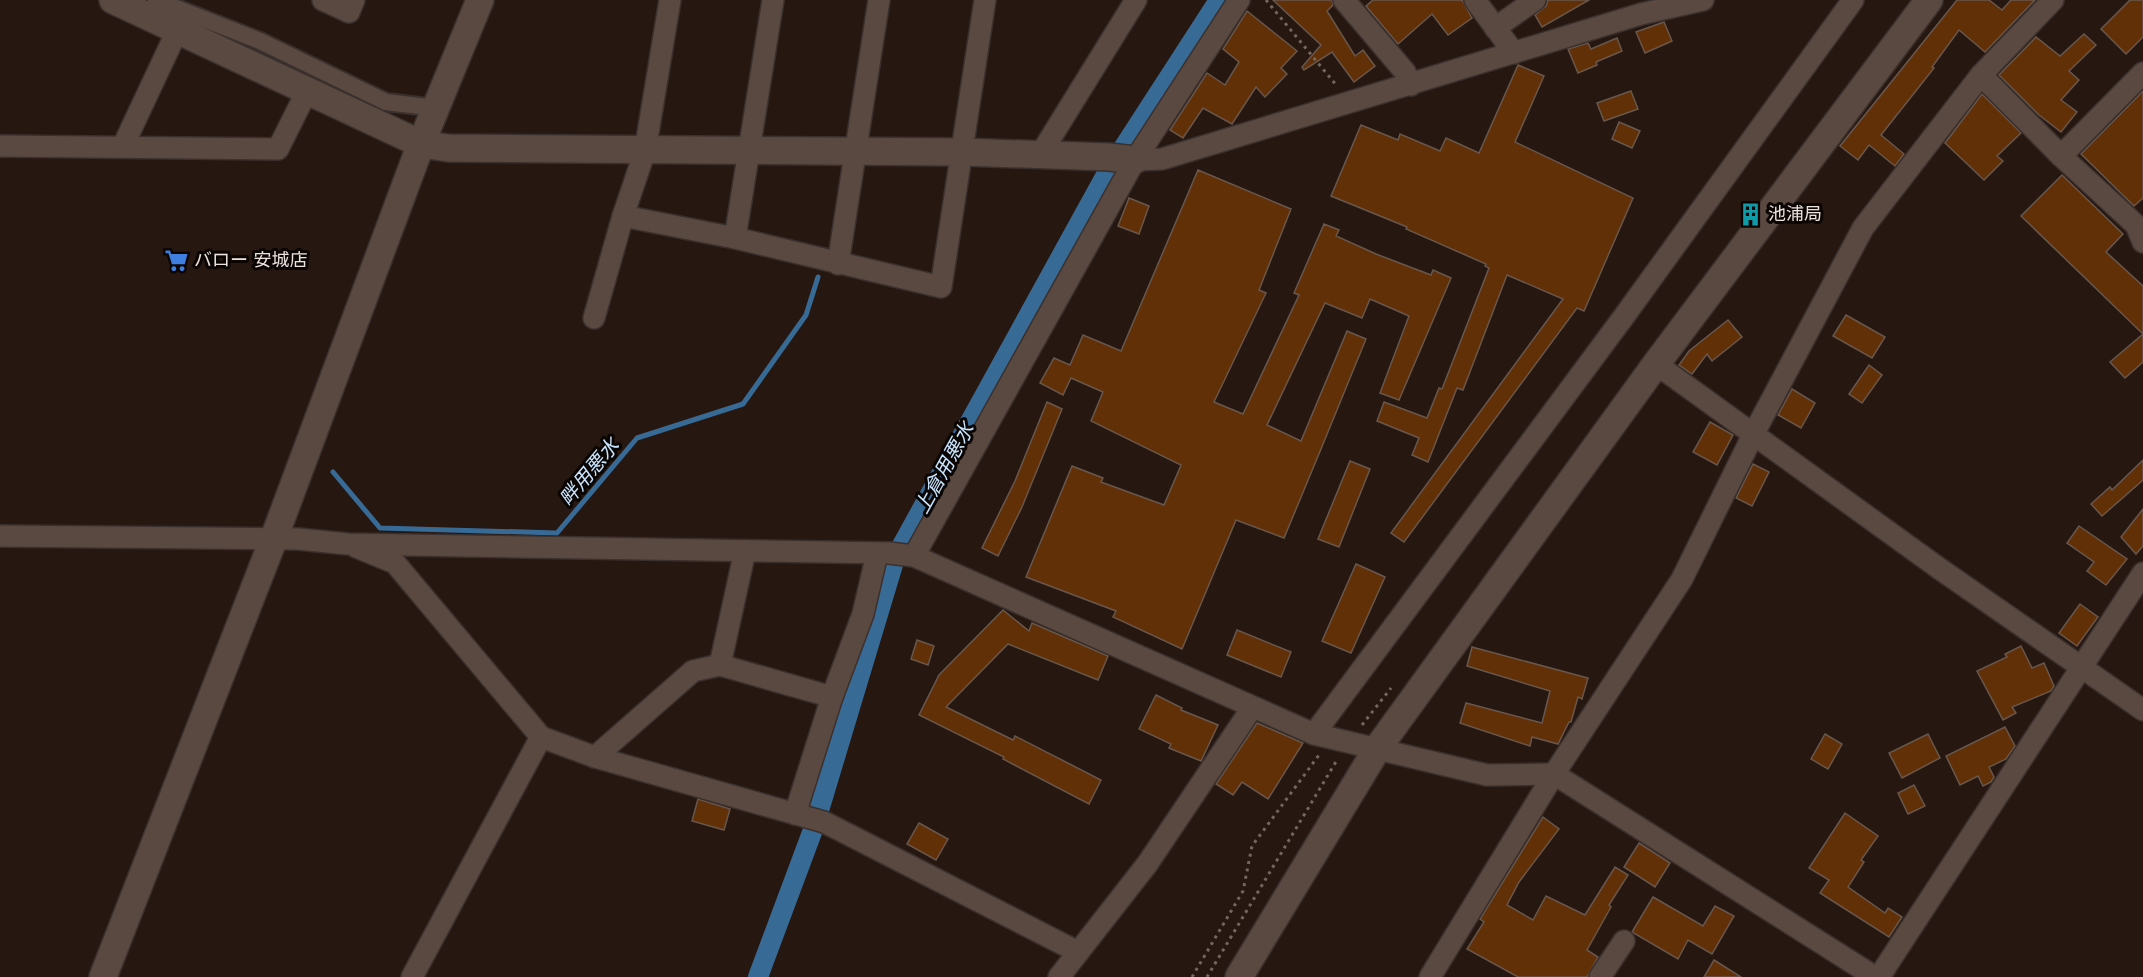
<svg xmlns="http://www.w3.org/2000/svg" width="2143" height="977" font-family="Jost,'Noto Sans JP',sans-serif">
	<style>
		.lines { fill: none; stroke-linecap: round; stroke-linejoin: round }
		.stream { stroke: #386a96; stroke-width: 5 }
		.canal { stroke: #386a96; stroke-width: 20 }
		.building { fill: #623007; stroke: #68574d; stroke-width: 1.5 }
		.pedestrian-casing { stroke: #3a302d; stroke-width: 20 }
		.minor-casing { stroke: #3a302d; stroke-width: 24 }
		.tertiary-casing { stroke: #3a302d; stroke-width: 30 }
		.path { stroke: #746761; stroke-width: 3; stroke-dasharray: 3 4.5; stroke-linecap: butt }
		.pedestrian { stroke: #5a4940; stroke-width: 16 }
		.minor { stroke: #5a4940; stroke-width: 21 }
		.tertiary { stroke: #5a4940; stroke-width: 27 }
		.labels { text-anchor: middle; stroke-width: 6; stroke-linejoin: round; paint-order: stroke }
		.poi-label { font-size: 18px; fill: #ece2dd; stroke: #0a0503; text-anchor: start }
		.water-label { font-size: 20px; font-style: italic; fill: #c8e4fe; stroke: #0a0503 }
	</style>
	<rect width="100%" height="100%" fill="#261710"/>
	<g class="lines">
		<polyline class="stream" points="333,472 380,528 557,533 637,438 743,404 806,315 818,277"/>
		<polyline class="canal" points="758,977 814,827 895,558 1107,173 1219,0"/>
	</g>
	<g class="building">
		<polygon points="1273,0 1332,0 1333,5 1327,11 1355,56 1363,50 1375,66 1354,82 1332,52 1304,70 1302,67 1321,45"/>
		<polygon points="1373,0 1462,0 1472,18 1448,35 1432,14 1398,44 1366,6"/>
		<polygon points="1548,0 1589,0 1542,27 1535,15 1546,6"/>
		<polygon points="1957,0 1989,0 2002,10 2011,0 2035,0 1985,52 1959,30 1932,67 1934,68 1881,135 1904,154 1895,166 1869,145 1858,160 1840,146"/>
		<polygon points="2130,0 2143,0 2143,37 2126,54 2101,29"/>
		<polygon points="1247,11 1297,51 1281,68 1287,74 1265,97 1256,87 1232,124 1203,108 1183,138 1170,130 1207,73 1225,85 1239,62 1223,49"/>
		<polygon points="1664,22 1672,41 1645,53 1636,32"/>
		<polygon points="2084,34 2096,45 2069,71 2079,80 2061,100 2077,112 2061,132 2039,115 1999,75 2036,37 2060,56"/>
		<polygon points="1617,38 1622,51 1596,62 1597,65 1578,73 1568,49 1588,43 1591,49"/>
		<polygon points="1518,65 1544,76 1515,142 1633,198 1584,311 1577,308 1404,542 1391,533 1563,299 1507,275 1463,390 1457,388 1428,462 1412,455 1419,438 1377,421 1384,402 1427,418 1439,388 1442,389 1489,268 1485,266 1486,264 1406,229 1407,227 1331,196 1361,125 1398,140 1400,134 1440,151 1446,138 1479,153"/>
		<polygon points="1631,91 1638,109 1604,121 1597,103"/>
		<polygon points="2143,91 2143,198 2134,206 2081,154"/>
		<polygon points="1982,94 2021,133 1997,156 2003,161 1984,180 1945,143"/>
		<polygon points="1619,122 1640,131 1632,148 1612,139"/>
		<polygon points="1198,170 1291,209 1259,290 1266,293 1214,402 1243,414 1299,295 1294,293 1324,224 1339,230 1336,236 1376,254 1431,275 1433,270 1451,278 1399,400 1380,393 1409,316 1370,299 1362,318 1325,303 1267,425 1301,441 1347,331 1366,339 1321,449 1284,538 1236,520 1182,649 1113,617 1116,611 1026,577 1072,466 1103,478 1101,482 1164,505 1181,465 1091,421 1103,392 1071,378 1063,395 1040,383 1054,358 1070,365 1083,335 1121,351"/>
		<polygon points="2062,175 2123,234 2106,252 2143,286 2143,362 2125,378 2110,362 2143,334 2021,216"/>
		<polygon points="1129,198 1149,206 1139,234 1118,226"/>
		<polygon points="1846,315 1885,337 1872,358 1833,336"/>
		<polygon points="1728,320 1742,337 1712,361 1707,354 1692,374 1679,365 1689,351"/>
		<polygon points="1869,365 1882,375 1862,403 1849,394"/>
		<polygon points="1792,389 1815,403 1801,428 1778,415"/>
		<polygon points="1047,402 1062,409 1022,507 998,556 982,548 1015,481"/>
		<polygon points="1710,422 1733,435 1717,465 1693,452"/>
		<polygon points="2143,460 2143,480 2102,516 2091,504 2110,487 2112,490"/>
		<polygon points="1350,461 1370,469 1339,547 1318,539"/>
		<polygon points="1753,464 1769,472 1752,506 1736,498"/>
		<polygon points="2143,509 2143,546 2136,554 2121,537"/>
		<polygon points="2079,526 2127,559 2106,585 2087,571 2094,562 2067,543"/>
		<polygon points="1356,564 1385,577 1351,653 1322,641"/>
		<polygon points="2080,604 2098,617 2077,646 2059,633"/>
		<polygon points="1003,610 1029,631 1032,623 1108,656 1098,680 1008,644 946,707 1013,740 1015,736 1101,780 1089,804 1003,759 1004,757 919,715 939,675"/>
		<polygon points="1237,630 1291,652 1281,677 1227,655"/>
		<polygon points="917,640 934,646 928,665 911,659"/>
		<polygon points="2021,646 2032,668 2044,663 2054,686 2051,691 2012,707 2016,713 2003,720 1977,671 2007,657 2005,654"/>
		<polygon points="1472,647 1588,678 1582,699 1578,697 1571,722 1569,722 1558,744 1532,737 1530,746 1460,723 1466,703 1542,723 1550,691 1467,666"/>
		<polygon points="1156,695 1182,708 1181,710 1218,725 1201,761 1169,748 1171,744 1139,729"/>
		<polygon points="1257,723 1303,743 1268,799 1242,782 1233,795 1216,784"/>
		<polygon points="2005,727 2015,746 2006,759 1989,767 1994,777 1991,782 1983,786 1978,776 1960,785 1946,756"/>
		<polygon points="1825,734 1842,744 1828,769 1811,759"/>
		<polygon points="1928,734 1940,758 1902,778 1889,753"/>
		<polygon points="1914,785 1925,806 1908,814 1898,793"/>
		<polygon points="698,799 730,809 724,830 692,821"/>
		<polygon points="1845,813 1878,836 1861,860 1864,862 1848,887 1885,913 1888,908 1902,917 1889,937 1820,893 1829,880 1809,868"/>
		<polygon points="1543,817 1559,829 1519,882 1507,905 1533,920 1546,896 1585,915 1615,867 1628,875 1609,905 1611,907 1587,950 1598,957 1587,977 1518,977 1467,949 1484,922 1480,919"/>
		<polygon points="919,823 948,839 936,860 907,844"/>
		<polygon points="1639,843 1670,863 1655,887 1624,867"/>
		<polygon points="1653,897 1703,926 1715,906 1734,916 1712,954 1688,940 1678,959 1632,932"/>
		<polygon points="1714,960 1741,977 1704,977"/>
	</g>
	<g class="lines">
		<defs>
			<polyline id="pedestrian" points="156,0 260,41 386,102 436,108"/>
			<g id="minor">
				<polyline points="323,0 349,12 354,0"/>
				<polyline points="670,0 645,151 623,216 735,238 941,287 985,0"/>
				<polyline points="1344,0 1405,72 1411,85"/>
				<polyline points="1475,0 1514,53"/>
				<polyline points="1495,28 1535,0"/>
				<polyline points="1981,75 2061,156 2136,225 2143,242"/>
				<polyline points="0,146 278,149 307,91"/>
				<polyline points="123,146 178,29"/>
				<polyline points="1040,155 1136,0"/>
				<polyline points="2061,156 2143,73"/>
				<polyline points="1135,160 1162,159 1641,14 1703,0"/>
				<polyline points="735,238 773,0"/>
				<polyline points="838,264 879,0"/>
				<polyline points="594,318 623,216"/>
				<polyline points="1656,364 1940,569 2143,710"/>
				<polyline points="0,536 298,539 348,544 889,553 914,556 1314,734 1487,775 1554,774 1875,977"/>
				<polyline points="356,547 395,563 541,737 595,757 824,822 1078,952"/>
				<polyline points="914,556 1135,160 1239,0"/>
				<polyline points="720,665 832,697"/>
				<polyline points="1314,734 1625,315 1853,0"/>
				<polyline points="595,757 693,671 720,665 745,551"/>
				<polyline points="795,814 832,697 863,614 877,554"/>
				<polyline points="412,977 541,737"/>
				<polyline points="1059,977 1148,863 1252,708"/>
				<polyline points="1430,977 1554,774 1682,579 1754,433 1863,228 1981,75 2053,0"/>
				<polyline points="1600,977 1624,941"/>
				<polyline points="1879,977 2143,573"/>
			</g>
			<g id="tertiary">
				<polyline points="113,0 421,144 448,148 962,152 1109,157 1135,160"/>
				<polyline points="103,977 274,538 421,144 480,0"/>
				<polyline points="1239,977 1377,749 1656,364 1929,0"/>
			</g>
		</defs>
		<use href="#pedestrian" class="pedestrian-casing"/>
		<use href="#minor" class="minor-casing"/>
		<use href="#tertiary" class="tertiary-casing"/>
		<g class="path">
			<polyline points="1266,0 1337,86"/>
			<polyline points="1362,725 1391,688"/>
			<polyline points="1192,977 1243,891 1252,846 1319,755"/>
			<polyline points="1207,977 1337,760"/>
		</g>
		<use href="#pedestrian" class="pedestrian"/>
		<use href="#minor" class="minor"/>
		<use href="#tertiary" class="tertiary"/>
	</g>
	<defs>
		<symbol id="building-bare" viewBox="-9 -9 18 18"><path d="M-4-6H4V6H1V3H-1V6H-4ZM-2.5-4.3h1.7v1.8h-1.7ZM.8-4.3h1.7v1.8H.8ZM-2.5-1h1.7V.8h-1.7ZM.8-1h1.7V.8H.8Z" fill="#0f9aa8" stroke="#0a0503" stroke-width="2.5" paint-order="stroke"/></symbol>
		<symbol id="supermarket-bare" viewBox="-9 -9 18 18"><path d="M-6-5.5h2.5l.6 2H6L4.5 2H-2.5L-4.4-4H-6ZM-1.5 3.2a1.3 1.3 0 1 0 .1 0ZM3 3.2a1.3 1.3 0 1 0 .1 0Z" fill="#3f7fe0" stroke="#0a0503" stroke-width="2.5" paint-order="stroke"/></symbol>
	</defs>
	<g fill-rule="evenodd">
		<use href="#building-bare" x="1734" y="198" width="33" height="33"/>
		<use href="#supermarket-bare" x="160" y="244" width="33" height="33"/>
	</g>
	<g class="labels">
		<g class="poi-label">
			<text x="1768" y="220">池浦局</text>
			<text x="194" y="266">バロー 安城店</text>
		</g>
		<g class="water-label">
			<text transform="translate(944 468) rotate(-61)" y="7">上倉用悪水</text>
			<text transform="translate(589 472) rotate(-50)" y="7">畔用悪水</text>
		</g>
	</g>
</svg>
